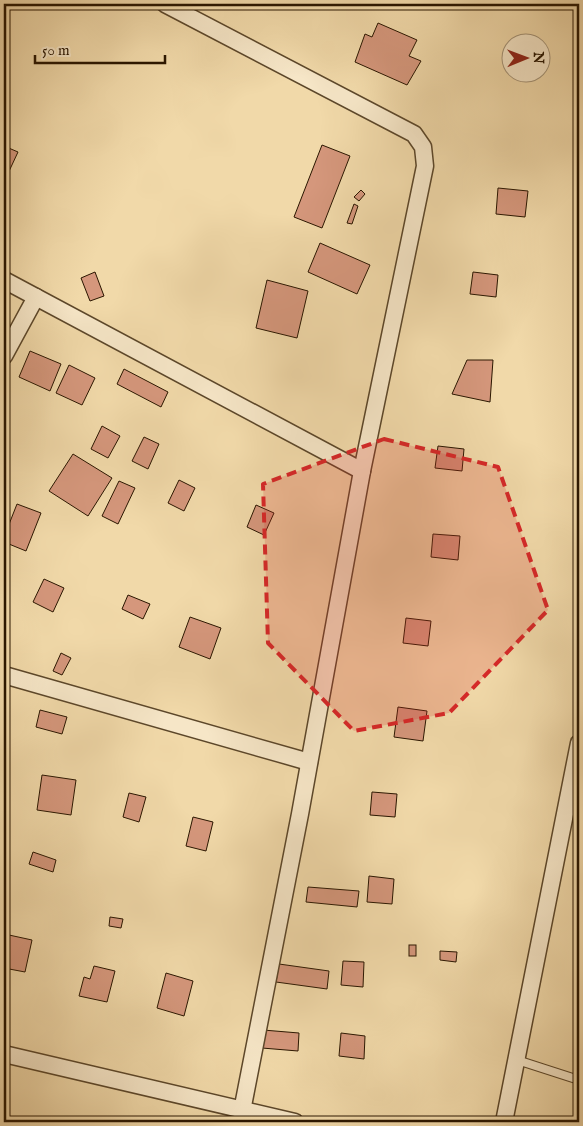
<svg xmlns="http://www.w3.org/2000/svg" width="583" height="1126" font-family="'IM FELL English',serif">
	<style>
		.building { fill: #d5977c; stroke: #2a1600 }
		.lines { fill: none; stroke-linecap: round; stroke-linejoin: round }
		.service-casing { stroke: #5c472a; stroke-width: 10 }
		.minor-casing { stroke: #5c472a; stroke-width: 19 }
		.service { stroke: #f6e6c7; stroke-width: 8 }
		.minor { stroke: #f6e6c7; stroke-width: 16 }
		.marked { fill: #d62828; fill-opacity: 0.2; stroke: #d62828; stroke-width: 4; stroke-dasharray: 10 6; stroke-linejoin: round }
	</style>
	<rect width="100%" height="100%" fill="#f1d9a9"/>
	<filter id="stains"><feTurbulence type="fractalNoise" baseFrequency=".004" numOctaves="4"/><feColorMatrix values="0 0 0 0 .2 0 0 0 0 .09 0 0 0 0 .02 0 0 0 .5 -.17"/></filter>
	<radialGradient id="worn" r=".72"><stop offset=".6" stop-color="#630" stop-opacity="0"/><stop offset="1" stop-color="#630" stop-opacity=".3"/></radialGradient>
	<g class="building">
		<polygon points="378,23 417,40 409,56 421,61 407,85 355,62 365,34 372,37"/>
		<polygon points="322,145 350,156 322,228 294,217"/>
		<polygon points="4,146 18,152 4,182"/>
		<polygon points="498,188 528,191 525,217 496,214"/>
		<polygon points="361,190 365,194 359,201 354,197"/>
		<polygon points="354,204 358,206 352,224 347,223"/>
		<polygon points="320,243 370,265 357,294 308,272"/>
		<polygon points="95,272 104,296 90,301 81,278"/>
		<polygon points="473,272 498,275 496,297 470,294"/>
		<polygon points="267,280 308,291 297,338 256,328"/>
		<polygon points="30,351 61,364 50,391 19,377"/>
		<polygon points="467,360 493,360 490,402 452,394"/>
		<polygon points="69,365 95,378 82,405 56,393"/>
		<polygon points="124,369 168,392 161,407 117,384"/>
		<polygon points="102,426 120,436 108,458 91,449"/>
		<polygon points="144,437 159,444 148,469 132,461"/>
		<polygon points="438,446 464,449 462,471 435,468"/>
		<polygon points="73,454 112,478 88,516 49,491"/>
		<polygon points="179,480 195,488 184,511 168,503"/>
		<polygon points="119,481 135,488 118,524 102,516"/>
		<polygon points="17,504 41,513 26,551 4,542 4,537"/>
		<polygon points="256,505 274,513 264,535 247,527"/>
		<polygon points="433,534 460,536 458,560 431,557"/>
		<polygon points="44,579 64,588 53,612 33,602"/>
		<polygon points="128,595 150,604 143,619 122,609"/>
		<polygon points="190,617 221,628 210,659 179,647"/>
		<polygon points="406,618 431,621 428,646 403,643"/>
		<polygon points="61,653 71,658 62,675 53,671"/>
		<polygon points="398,707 427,711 423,741 394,737"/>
		<polygon points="40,710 67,717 62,734 36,727"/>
		<polygon points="42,775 76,780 71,815 37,810"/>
		<polygon points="372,792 397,794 395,817 370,815"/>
		<polygon points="129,793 146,797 139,822 123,817"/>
		<polygon points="193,817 213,822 206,851 186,846"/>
		<polygon points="33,852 56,860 53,872 29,864"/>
		<polygon points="369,876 394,879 392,904 367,902"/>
		<polygon points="308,887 359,891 357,907 306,902"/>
		<polygon points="110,917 123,919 121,928 109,926"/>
		<polygon points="9,935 32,940 25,972 4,968 4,956"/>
		<rect x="409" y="945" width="7" height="11"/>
		<polygon points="440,951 457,952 456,962 440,960"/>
		<polygon points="343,961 364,962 363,987 341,985"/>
		<polygon points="279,964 329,971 327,989 276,982"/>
		<polygon points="94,966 115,971 107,1002 79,996 84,977 90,979"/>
		<polygon points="166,973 193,981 184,1016 157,1008"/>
		<polygon points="263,1030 299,1033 298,1051 262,1048"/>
		<polygon points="341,1033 365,1036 364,1059 339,1056"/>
	</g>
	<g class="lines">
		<defs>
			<polyline id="service" points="517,1060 579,1080"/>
			<g id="minor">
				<polyline points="165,4 414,134 423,147 425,166 362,471 300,814 242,1111"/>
				<polyline points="4,280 362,471"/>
				<polyline points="4,356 36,297"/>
				<polyline points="4,675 309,762"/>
				<polyline points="4,1054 295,1122"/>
				<polyline points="504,1122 579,743"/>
			</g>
		</defs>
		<use href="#service" class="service-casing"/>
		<use href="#minor" class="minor-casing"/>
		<use href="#service" class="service"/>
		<use href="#minor" class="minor"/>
	</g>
	<path class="marked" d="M384 439 498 467 548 610 449 713 354 731 268 643 263 484Z"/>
	<rect width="583" height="1126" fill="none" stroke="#f1d9a9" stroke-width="20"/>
	<rect x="5" y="5" width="573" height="1116" fill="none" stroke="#2a1600" stroke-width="2.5"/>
	<rect x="10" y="10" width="563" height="1106" fill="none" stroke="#2a1600"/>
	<g transform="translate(526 58) rotate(89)"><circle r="24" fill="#f6e6c7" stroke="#a49377"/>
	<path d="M0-4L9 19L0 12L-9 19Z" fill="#8f2418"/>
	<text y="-8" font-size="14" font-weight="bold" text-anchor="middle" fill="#2a1600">N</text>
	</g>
	<path d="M35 55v8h130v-8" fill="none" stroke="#2a1600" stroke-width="2.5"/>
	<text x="42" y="55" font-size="15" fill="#2a1600" stroke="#f6e6c7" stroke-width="4" paint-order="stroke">50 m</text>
	<rect width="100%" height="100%" filter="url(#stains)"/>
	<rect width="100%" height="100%" fill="url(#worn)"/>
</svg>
